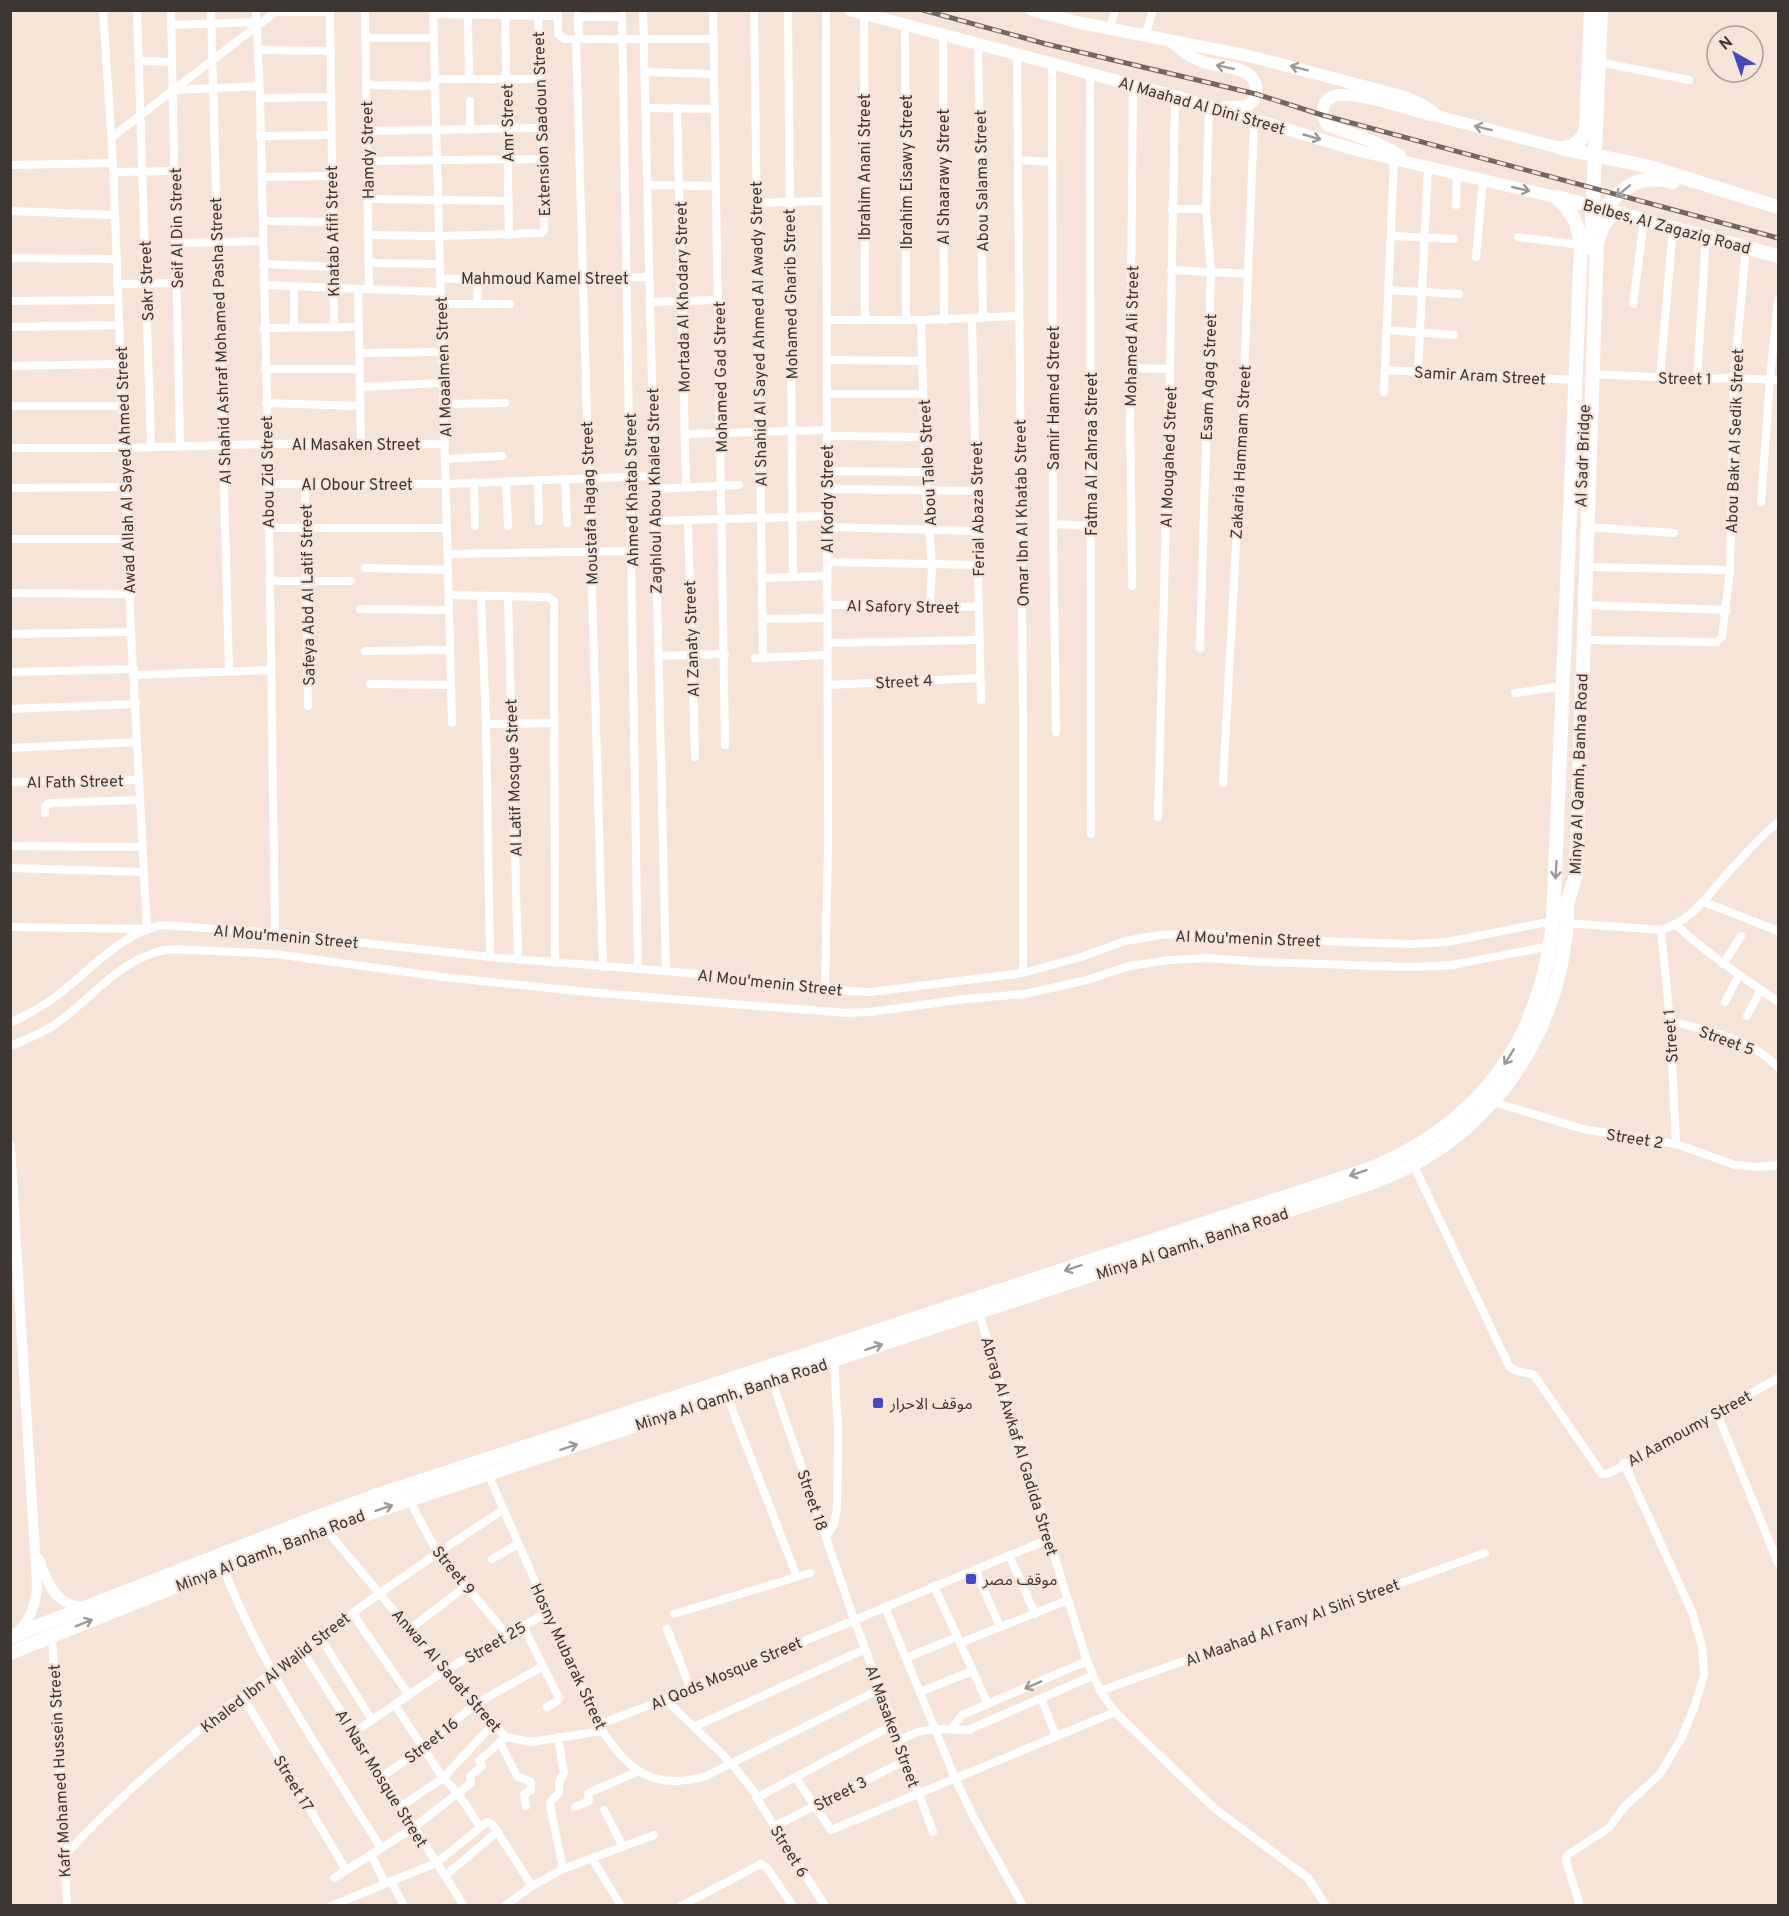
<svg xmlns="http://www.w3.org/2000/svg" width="1789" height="1916" font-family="Overpass,'Noto Sans Arabic',sans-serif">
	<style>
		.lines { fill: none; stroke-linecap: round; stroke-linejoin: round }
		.minor { stroke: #fff; stroke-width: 8 }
		.tertiary { stroke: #fff; stroke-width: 10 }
		.primary { stroke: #fff; stroke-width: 12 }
		.trunk { stroke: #fff; stroke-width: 14 }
		.rail-casing { stroke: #726862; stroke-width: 5 }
		.rail { stroke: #f6e4d9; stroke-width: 3; stroke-dasharray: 9; stroke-linecap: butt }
		.oneway { stroke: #9e9a98 }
		.poi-dot { fill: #4549be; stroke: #f6e4d9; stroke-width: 2 }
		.labels { text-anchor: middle; stroke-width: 4.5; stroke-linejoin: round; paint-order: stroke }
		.street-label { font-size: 16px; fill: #3d3632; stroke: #f6e4d9 }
		.poi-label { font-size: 16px; fill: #3d3632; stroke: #f6e4d9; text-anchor: start }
	</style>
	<rect width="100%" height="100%" fill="#f6e4d9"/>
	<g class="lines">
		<g class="minor">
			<polyline points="137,10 151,447"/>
			<polyline points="171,10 180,446"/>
			<polyline points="211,10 229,671"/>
			<polyline points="256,10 260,98 268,444 275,933"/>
			<polyline points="330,10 334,327"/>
			<polyline points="365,10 369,289"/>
			<polyline points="433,10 452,723"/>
			<polyline points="505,10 509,235"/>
			<polyline points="558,10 558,34 564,39 714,39"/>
			<polyline points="578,10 579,40"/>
			<polyline points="622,10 638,969"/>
			<polyline points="643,10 666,971"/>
			<polyline points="713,10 725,745"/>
			<polyline points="754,10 763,658"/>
			<polyline points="788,10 793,577"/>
			<polyline points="277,12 330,12"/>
			<polyline points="434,14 558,16"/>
			<polyline points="468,14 469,79"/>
			<polyline points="864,14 865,320"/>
			<polyline points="578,17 622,17"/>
			<polyline points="171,25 256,22"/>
			<polyline points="905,25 906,320"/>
			<polyline points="1110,29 1115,10"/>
			<polyline points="943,35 944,320"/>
			<polyline points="1145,36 1153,10"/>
			<polyline points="366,38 434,38"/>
			<polyline points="576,39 603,967"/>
			<polyline points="978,44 983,318"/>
			<polyline points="258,50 331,51"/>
			<polyline points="1017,54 1023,714 1023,973"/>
			<polyline points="139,61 172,62"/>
			<polyline points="1604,63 1689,80"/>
			<polyline points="1052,64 1053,524 1056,732"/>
			<polyline points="644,72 714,74"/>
			<polyline points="1090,73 1091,834"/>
			<polyline points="435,79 539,79"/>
			<polyline points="366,85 435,86"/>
			<polyline points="174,90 259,86"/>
			<polyline points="260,98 331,97"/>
			<polyline points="470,101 470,130"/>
			<polyline points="645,108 715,109"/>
			<polyline points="677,108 686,487"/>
			<polyline points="367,131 541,128"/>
			<polyline points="260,136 331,135"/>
			<polyline points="112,137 278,10"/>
			<polyline points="1018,160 1052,162"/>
			<polyline points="367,161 541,159"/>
			<polyline points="10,165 113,163"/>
			<polyline points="114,172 175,171"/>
			<polyline points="262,177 332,176"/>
			<polyline points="647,185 716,186"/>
			<polyline points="368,199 509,201"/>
			<polyline points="756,203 826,201"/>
			<polyline points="1456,205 1457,173"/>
			<polyline points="1172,209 1206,209"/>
			<polyline points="10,211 115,215"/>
			<polyline points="263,221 332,222"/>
			<polyline points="368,235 440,236 542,233 544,229 538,16"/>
			<polyline points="1391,236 1454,239"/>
			<polyline points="1518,237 1581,245"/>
			<polyline points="176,243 263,241"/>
			<polyline points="1476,257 1483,180"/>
			<polyline points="10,258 117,259"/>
			<polyline points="369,263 440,264"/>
			<polyline points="263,264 333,267"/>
			<polyline points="1171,270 1248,274"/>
			<polyline points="441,279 649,277"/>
			<polyline points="477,279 478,304"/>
			<polyline points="117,284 177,283"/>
			<polyline points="264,285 441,292"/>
			<polyline points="358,289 361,444"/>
			<polyline points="1388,290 1459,294"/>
			<polyline points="10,301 118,300"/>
			<polyline points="650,302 718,300"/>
			<polyline points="441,304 510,304"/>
			<polyline points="1633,304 1644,220"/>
			<polyline points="972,318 981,700"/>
			<polyline points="827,320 921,320 1018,316"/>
			<polyline points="921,320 926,490 932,565 930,606"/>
			<polyline points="10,327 119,325"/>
			<polyline points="294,327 294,286"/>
			<polyline points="264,328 359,327"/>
			<polyline points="1386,330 1454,335"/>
			<polyline points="359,353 443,352"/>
			<polyline points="827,360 922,361"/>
			<polyline points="10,366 121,364"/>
			<polyline points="1130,368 1170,369"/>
			<polyline points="265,369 359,369"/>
			<polyline points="1385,370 1576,380"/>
			<polyline points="1418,371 1428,167"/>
			<polyline points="1592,374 1697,379 1734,378 1778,380"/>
			<polyline points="1660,377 1673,227"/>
			<polyline points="1697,379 1706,236"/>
			<polyline points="360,387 443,383"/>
			<polyline points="1384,392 1394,158"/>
			<polyline points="827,394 923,394"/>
			<polyline points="266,403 360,406"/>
			<polyline points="444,404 505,403"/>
			<polyline points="10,406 123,406"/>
			<polyline points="685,434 827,430"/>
			<polyline points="827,436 924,437"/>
			<polyline points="10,448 125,448 268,444 445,444"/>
			<polyline points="445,459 502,456"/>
			<polyline points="827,471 926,472"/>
			<polyline points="565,479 567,523"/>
			<polyline points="538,480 539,521"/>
			<polyline points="506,481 508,526"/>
			<polyline points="474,482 475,526"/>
			<polyline points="267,484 446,484 654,476"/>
			<polyline points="305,484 308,706"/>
			<polyline points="10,488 126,487"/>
			<polyline points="654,489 739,485"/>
			<polyline points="827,489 976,491"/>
			<polyline points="1761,502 1770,379 1778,299"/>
			<polyline points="688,520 695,757"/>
			<polyline points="655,521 827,516"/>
			<polyline points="1053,524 1092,526"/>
			<polyline points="827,527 977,531"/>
			<polyline points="1587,527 1674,533"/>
			<polyline points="268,528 447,528"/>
			<polyline points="10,539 128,539"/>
			<polyline points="448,554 632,551"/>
			<polyline points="828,562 978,565"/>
			<polyline points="1586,567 1730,570"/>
			<polyline points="365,568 448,570"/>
			<polyline points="762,578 828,576"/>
			<polyline points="269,581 351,581"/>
			<polyline points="1132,586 1130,402 1133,85"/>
			<polyline points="10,593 131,594"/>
			<polyline points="449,595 548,597 554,601 555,963"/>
			<polyline points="481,596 486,724 490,957"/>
			<polyline points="508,597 518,960"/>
			<polyline points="828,605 979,607"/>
			<polyline points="1584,605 1727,610"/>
			<polyline points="360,609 449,610"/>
			<polyline points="762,619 827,618"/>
			<polyline points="10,634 131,632"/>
			<polyline points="1583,640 1717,642 1722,637 1730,570 1734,378 1746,247"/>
			<polyline points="828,643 979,640"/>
			<polyline points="1200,648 1211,271 1206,209 1209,106"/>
			<polyline points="365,651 450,650"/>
			<polyline points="658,656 725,654"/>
			<polyline points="755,658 828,655"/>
			<polyline points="10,672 134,669"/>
			<polyline points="134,675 270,670"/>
			<polyline points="370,684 451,685"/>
			<polyline points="828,685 980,678"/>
			<polyline points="1515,693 1564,686"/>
			<polyline points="10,709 136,704"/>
			<polyline points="486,724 554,723"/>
			<polyline points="10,748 137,742"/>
			<polyline points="10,782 139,780"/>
			<polyline points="1223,783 1241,453 1254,121"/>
			<polyline points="45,813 45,806 50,803 140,800"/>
			<polyline points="1158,817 1170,369 1175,96"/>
			<polyline points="10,846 143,847"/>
			<polyline points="10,868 144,872"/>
			<polyline points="1704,902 1778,931"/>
			<path d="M1567 923 1661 930C1691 921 1705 899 1725 876 1742 857 1759 838 1778 822"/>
			<path d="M1675 924C1707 954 1743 977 1778 1002"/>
			<polyline points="10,927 147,929 131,632 113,163 103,10"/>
			<polyline points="1661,930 1670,1021 1676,1144"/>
			<polyline points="1723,964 1741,936"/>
			<polyline points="825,988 828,843 826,10"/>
			<polyline points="1725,1002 1739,975"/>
			<polyline points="1747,1016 1761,989"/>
			<path d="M1670 1021C1707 1031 1752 1038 1778 1068"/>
			<path d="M10 1023C27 1015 44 1006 59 994 93 968 119 935 162 925L275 933 490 957 666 971 766 981 848 991 871 992 1023 973 1081 957 1125 941 1160 935 1206 933 1255 939 1411 944 1447 942 1553 921"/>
			<path d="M10 1046C25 1040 40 1034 53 1026 91 1000 124 953 173 949L275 954 443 977 597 993 846 1013 870 1012 965 999 1025 994 1087 980 1129 966 1170 960 1207 958 1261 962 1410 967 1452 965 1551 946"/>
			<polyline points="1493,1102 1583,1129 1676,1144 1735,1165 1758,1167 1778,1165"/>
			<path d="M1414 1166 1509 1366C1516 1374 1525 1371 1534 1375L1602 1474 1610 1473 1778 1378"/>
			<polyline points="979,1313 1087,1661 1100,1691 1115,1712 1214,1808 1308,1878 1326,1906"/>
			<polyline points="772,1381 854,1619 933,1832"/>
			<polyline points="727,1396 797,1577"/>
			<polyline points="1717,1413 1778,1563"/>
			<path d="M488 1474 598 1725C628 1769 650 1792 706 1776L880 1689"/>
			<polyline points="409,1500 436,1550 507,1635"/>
			<polyline points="325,1528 444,1671 474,1705 506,1737 531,1742 602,1731"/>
			<polyline points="826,1538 834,1524 837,1508 838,1429 834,1361"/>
			<polyline points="1009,1555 1035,1614"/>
			<polyline points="492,1559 518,1544"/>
			<path d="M223 1567C262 1668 324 1757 381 1848"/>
			<polyline points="975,1569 1000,1627"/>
			<polyline points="934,1586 988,1704"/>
			<polyline points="885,1607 955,1778 974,1818 1023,1906"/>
			<polyline points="352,1613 409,1695"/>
			<polyline points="674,1614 810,1573"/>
			<polyline points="523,1626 559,1698 556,1702 547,1707"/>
			<polyline points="410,1629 466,1586"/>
			<polyline points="667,1629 690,1687"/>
			<polyline points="52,1636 67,1906"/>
			<polyline points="320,1637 372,1720"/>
			<polyline points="960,1643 1068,1600"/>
			<polyline points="302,1650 464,1906"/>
			<polyline points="906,1658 957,1637"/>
			<polyline points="1100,1691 1485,1553"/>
			<polyline points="920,1692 972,1671"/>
			<polyline points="242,1695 346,1870"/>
			<polyline points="1041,1698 1056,1736"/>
			<polyline points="665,1699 731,1763 758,1797 893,1725"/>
			<polyline points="395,1705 443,1778 458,1793 480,1827"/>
			<polyline points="598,1725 665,1699 1049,1539"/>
			<polyline points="694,1727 865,1649"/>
			<polyline points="952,1729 962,1715 1087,1661"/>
			<polyline points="353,1733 444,1671 548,1612"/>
			<polyline points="558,1737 564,1773 559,1782 559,1793 551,1801 550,1805 563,1869"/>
			<polyline points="899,1740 918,1732 934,1729 968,1730 1092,1676"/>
			<polyline points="500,1742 517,1776 531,1782 531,1790 524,1794 526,1806"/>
			<polyline points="381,1777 424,1748 474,1705 543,1666"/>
			<polyline points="796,1778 831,1830 1115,1712"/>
			<polyline points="756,1797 825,1906"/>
			<polyline points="400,1807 443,1778 493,1724"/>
			<polyline points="575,1807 589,1801 588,1793 639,1771"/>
			<polyline points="604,1810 623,1847"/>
			<polyline points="775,1826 906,1760"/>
			<polyline points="371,1855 385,1883"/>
			<path d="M64 1856C134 1780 215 1715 298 1653 365 1603 433 1555 503 1510"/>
			<polyline points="592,1858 621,1906"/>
			<polyline points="445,1876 497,1832"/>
			<polyline points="334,1878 413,1828 471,1783 470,1776 482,1766 479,1761 506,1737"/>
			<polyline points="391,1881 404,1906"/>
			<polyline points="331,1906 436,1863 487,1822 493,1825 532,1886"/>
			<polyline points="505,1906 532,1886 563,1869 654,1835"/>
			<polyline points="681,1906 761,1864 767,1868 793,1906"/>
			<polyline points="1580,1906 1566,1861 1567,1855 1609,1828 1624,1807 1660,1774 1682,1737 1695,1705 1704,1675 1702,1646 1692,1612 1624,1463"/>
		</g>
		<g class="tertiary">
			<path d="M10 1146 37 1585C36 1604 31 1618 18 1632"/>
			<path d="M39 1559C49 1586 54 1604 86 1608"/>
		</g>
		<g class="primary">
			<polyline points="850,10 1175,96 1360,151 1555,197"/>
			<polyline points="1032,10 1076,22 1249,56 1405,97 1426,107 1437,116 1560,148"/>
			<path d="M1172 42C1181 50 1191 58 1203 62 1217 67 1236 65 1248 74 1258 81 1260 98 1248 105 1241 108 1232 107 1225 107"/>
			<path d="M1400 155 1377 143 1327 125 1322 115C1323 106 1325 99 1334 96 1350 90 1411 109 1430 115"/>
		</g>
		<g class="trunk">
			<polyline points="1560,148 1646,166 1778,207"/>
			<path d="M1565 148C1577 146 1583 139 1586 128L1591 10"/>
			<polyline points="1557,197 1778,256"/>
			<path d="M1600 213C1622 189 1637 172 1673 182"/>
			<polyline points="1591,248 1601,10"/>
			<path d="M10 1637 320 1516 375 1496 1367 1170C1479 1125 1541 1042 1553 921L1581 245C1579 225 1572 209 1555 197"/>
			<path d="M10 1653 223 1567 378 1510 1371 1183C1467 1148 1534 1073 1559 974 1563 957 1565 940 1567 924 1567 916 1566 908 1568 901 1570 892 1574 883 1576 874L1597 244 1603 226 1614 212"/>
		</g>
		<defs>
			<polyline id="rail" points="923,10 1046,44 1256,94 1322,115 1778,238"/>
		</defs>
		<use href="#rail" class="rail-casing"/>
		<use href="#rail" class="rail"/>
	</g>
	<defs><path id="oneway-shaft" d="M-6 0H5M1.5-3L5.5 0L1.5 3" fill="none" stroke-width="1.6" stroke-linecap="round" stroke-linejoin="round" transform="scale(1.5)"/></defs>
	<g class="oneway">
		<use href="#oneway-shaft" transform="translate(1225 67) rotate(-168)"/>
		<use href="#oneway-shaft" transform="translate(1299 68) rotate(-165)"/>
		<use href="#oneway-shaft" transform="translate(1483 128) rotate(-166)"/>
		<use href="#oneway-shaft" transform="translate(1312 137) rotate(16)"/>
		<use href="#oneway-shaft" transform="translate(1521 189) rotate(13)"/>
		<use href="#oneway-shaft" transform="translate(1623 191) rotate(141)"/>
		<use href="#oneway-shaft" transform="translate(1556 870) rotate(93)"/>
		<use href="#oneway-shaft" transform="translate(1509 1057) rotate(122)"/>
		<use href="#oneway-shaft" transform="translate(1358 1173) rotate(161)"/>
		<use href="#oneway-shaft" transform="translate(1073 1268) rotate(162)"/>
		<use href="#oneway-shaft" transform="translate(874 1347) rotate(-18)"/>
		<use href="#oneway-shaft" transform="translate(569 1447) rotate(-18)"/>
		<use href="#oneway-shaft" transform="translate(384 1508) rotate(-18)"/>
		<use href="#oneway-shaft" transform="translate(84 1623) rotate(-22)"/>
		<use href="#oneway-shaft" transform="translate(1033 1685) rotate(156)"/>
	</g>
	<g class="poi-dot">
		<rect x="872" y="1397" width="12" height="12" rx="3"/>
		<rect x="965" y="1573" width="12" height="12" rx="3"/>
	</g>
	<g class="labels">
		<g class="street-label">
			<text transform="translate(1202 105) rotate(16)" y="6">Al Maahad Al Dini Street</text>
			<text transform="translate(507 123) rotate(-91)" y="6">Amr Street</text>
			<text transform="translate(541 124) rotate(-92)" y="6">Extension Saadoun Street</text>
			<text transform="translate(367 150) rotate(-91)" y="6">Hamdy Street</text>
			<text transform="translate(864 167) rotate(-90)" y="6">Ibrahim Anani Street</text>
			<text transform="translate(906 172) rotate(-90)" y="6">Ibrahim Eisawy Street</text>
			<text transform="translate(943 177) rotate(-90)" y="6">Al Shaarawy Street</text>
			<text transform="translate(981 181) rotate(-91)" y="6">Abou Salama Street</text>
			<text transform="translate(1667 226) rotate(15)" y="6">Belbes, Al Zagazig Road</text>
			<text transform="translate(176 228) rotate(-91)" y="6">Seif Al Din Street</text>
			<text transform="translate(332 231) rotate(-91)" y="6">Khatab Afifi Street</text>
			<text x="545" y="284">Mahmoud Kamel Street</text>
			<text transform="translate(146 281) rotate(-92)" y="6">Sakr Street</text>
			<text transform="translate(790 294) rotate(-91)" y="6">Mohamed Gharib Street</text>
			<text transform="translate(682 297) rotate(-91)" y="6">Mortada Al Khodary Street</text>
			<text transform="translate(758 334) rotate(-91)" y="6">Al Shahid Al Sayed Ahmed Al Awady Street</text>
			<text transform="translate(1131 336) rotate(-89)" y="6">Mohamed Ali Street</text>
			<text transform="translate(220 341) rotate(-92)" y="6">Al Shahid Ashraf Mohamed Pasha Street</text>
			<text transform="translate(443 367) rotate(-92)" y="6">Al Moaalmen Street</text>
			<text transform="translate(1480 375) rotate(3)" y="6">Samir Aram Street</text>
			<text transform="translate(720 377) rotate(-91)" y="6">Mohamed Gad Street</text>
			<text transform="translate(1208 377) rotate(-88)" y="6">Esam Agag Street</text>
			<text transform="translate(1685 378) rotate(1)" y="6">Street 1</text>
			<text transform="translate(1053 398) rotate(-90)" y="6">Samir Hamed Street</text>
			<text transform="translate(1734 441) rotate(-88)" y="6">Abou Bakr Al Sedik Street</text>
			<text x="356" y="450">Al Masaken Street</text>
			<text transform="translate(1240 452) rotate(-87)" y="6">Zakaria Hammam Street</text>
			<text transform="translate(1091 454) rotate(-90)" y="6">Fatma Al Zahraa Street</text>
			<text transform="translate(1582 456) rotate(-88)" y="6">Al Sadr Bridge</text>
			<text transform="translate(1168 457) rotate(-88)" y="6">Al Mougahed Street</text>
			<text transform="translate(927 463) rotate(-93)" y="6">Abou Taleb Street</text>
			<text transform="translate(125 470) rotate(-92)" y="6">Awad Allah Al Sayed Ahmed Street</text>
			<text transform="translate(267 472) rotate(-91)" y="6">Abou Zid Street</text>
			<text x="357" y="490">Al Obour Street</text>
			<text transform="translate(631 490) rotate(-91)" y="6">Ahmed Khatab Street</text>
			<text transform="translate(654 491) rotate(-91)" y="6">Zaghloul Abou Khaled Street</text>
			<text transform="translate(827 499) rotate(-90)" y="6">Al Kordy Street</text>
			<text transform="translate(589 503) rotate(-92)" y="6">Moustafa Hagag Street</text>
			<text transform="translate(977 509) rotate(-91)" y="6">Ferial Abaza Street</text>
			<text transform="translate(1021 513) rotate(-91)" y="6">Omar Ibn Al Khatab Street</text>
			<text transform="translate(307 595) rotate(-91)" y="6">Safeya Abd Al Latif Street</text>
			<text transform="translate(903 606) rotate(1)" y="6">Al Safory Street</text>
			<text transform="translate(691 639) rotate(-92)" y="6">Al Zanaty Street</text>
			<text transform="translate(904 681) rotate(-3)" y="6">Street 4</text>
			<text transform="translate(1578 774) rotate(-88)" y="6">Minya Al Qamh, Banha Road</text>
			<text transform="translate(513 778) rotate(-92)" y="6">Al Latif Mosque Street</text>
			<text transform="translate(75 781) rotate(-1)" y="6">Al Fath Street</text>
			<text transform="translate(286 936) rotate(5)" y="6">Al Mou'menin Street</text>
			<text transform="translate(1248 938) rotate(2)" y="6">Al Mou'menin Street</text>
			<text transform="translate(770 982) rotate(6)" y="6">Al Mou'menin Street</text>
			<text transform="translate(1670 1036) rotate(-94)" y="6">Street 1</text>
			<text transform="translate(1727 1040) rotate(20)" y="6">Street 5</text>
			<text transform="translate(1635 1138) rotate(9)" y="6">Street 2</text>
			<text transform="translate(1192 1243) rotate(-18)" y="6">Minya Al Qamh, Banha Road</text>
			<text transform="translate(731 1394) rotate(-18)" y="6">Minya Al Qamh, Banha Road</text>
			<text transform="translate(1689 1428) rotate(-29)" y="6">Al Aamoumy Street</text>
			<text transform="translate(1020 1446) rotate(73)" y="6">Abrag Al Awkaf Al Gadida Street</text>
			<text transform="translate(813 1500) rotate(71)" y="6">Street 18</text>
			<text transform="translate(270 1550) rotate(-21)" y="6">Minya Al Qamh, Banha Road</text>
			<text transform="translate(454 1570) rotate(51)" y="6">Street 9</text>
			<text transform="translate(1292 1622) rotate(-20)" y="6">Al Maahad Al Fany Al Sihi Street</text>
			<text transform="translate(495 1642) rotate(-30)" y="6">Street 25</text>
			<text transform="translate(569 1656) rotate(65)" y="6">Hosny Mubarak Street</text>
			<text transform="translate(447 1670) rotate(49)" y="6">Anwar Al Sadat Street</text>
			<text transform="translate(275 1672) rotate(-38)" y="6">Khaled Ibn Al Walid Street</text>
			<text transform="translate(726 1673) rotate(-23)" y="6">Al Qods Mosque Street</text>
			<text transform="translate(893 1726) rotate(70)" y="6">Al Masaken Street</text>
			<text transform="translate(431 1740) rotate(-38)" y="6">Street 16</text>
			<text transform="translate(59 1771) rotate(-93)" y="6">Kafr Mohamed Hussein Street</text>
			<text transform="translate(382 1778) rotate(58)" y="6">Al Nasr Mosque Street</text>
			<text transform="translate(294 1783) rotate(59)" y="6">Street 17</text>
			<text transform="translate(840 1793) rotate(-27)" y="6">Street 3</text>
			<text transform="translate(790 1851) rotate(58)" y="6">Street 6</text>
		</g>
		<g class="poi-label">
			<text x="890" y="1409">موقف الاحرار</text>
			<text x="983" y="1585">موقف مصر</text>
		</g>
	</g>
	<rect width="1789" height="1916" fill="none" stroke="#3d3632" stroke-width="24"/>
	<g transform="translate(1735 54) rotate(320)"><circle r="28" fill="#f6e4d9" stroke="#ac9e96" stroke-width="1.5"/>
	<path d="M0-4.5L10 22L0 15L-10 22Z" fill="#4549be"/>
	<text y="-9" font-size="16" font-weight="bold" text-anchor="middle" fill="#3d3632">N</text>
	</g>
</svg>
